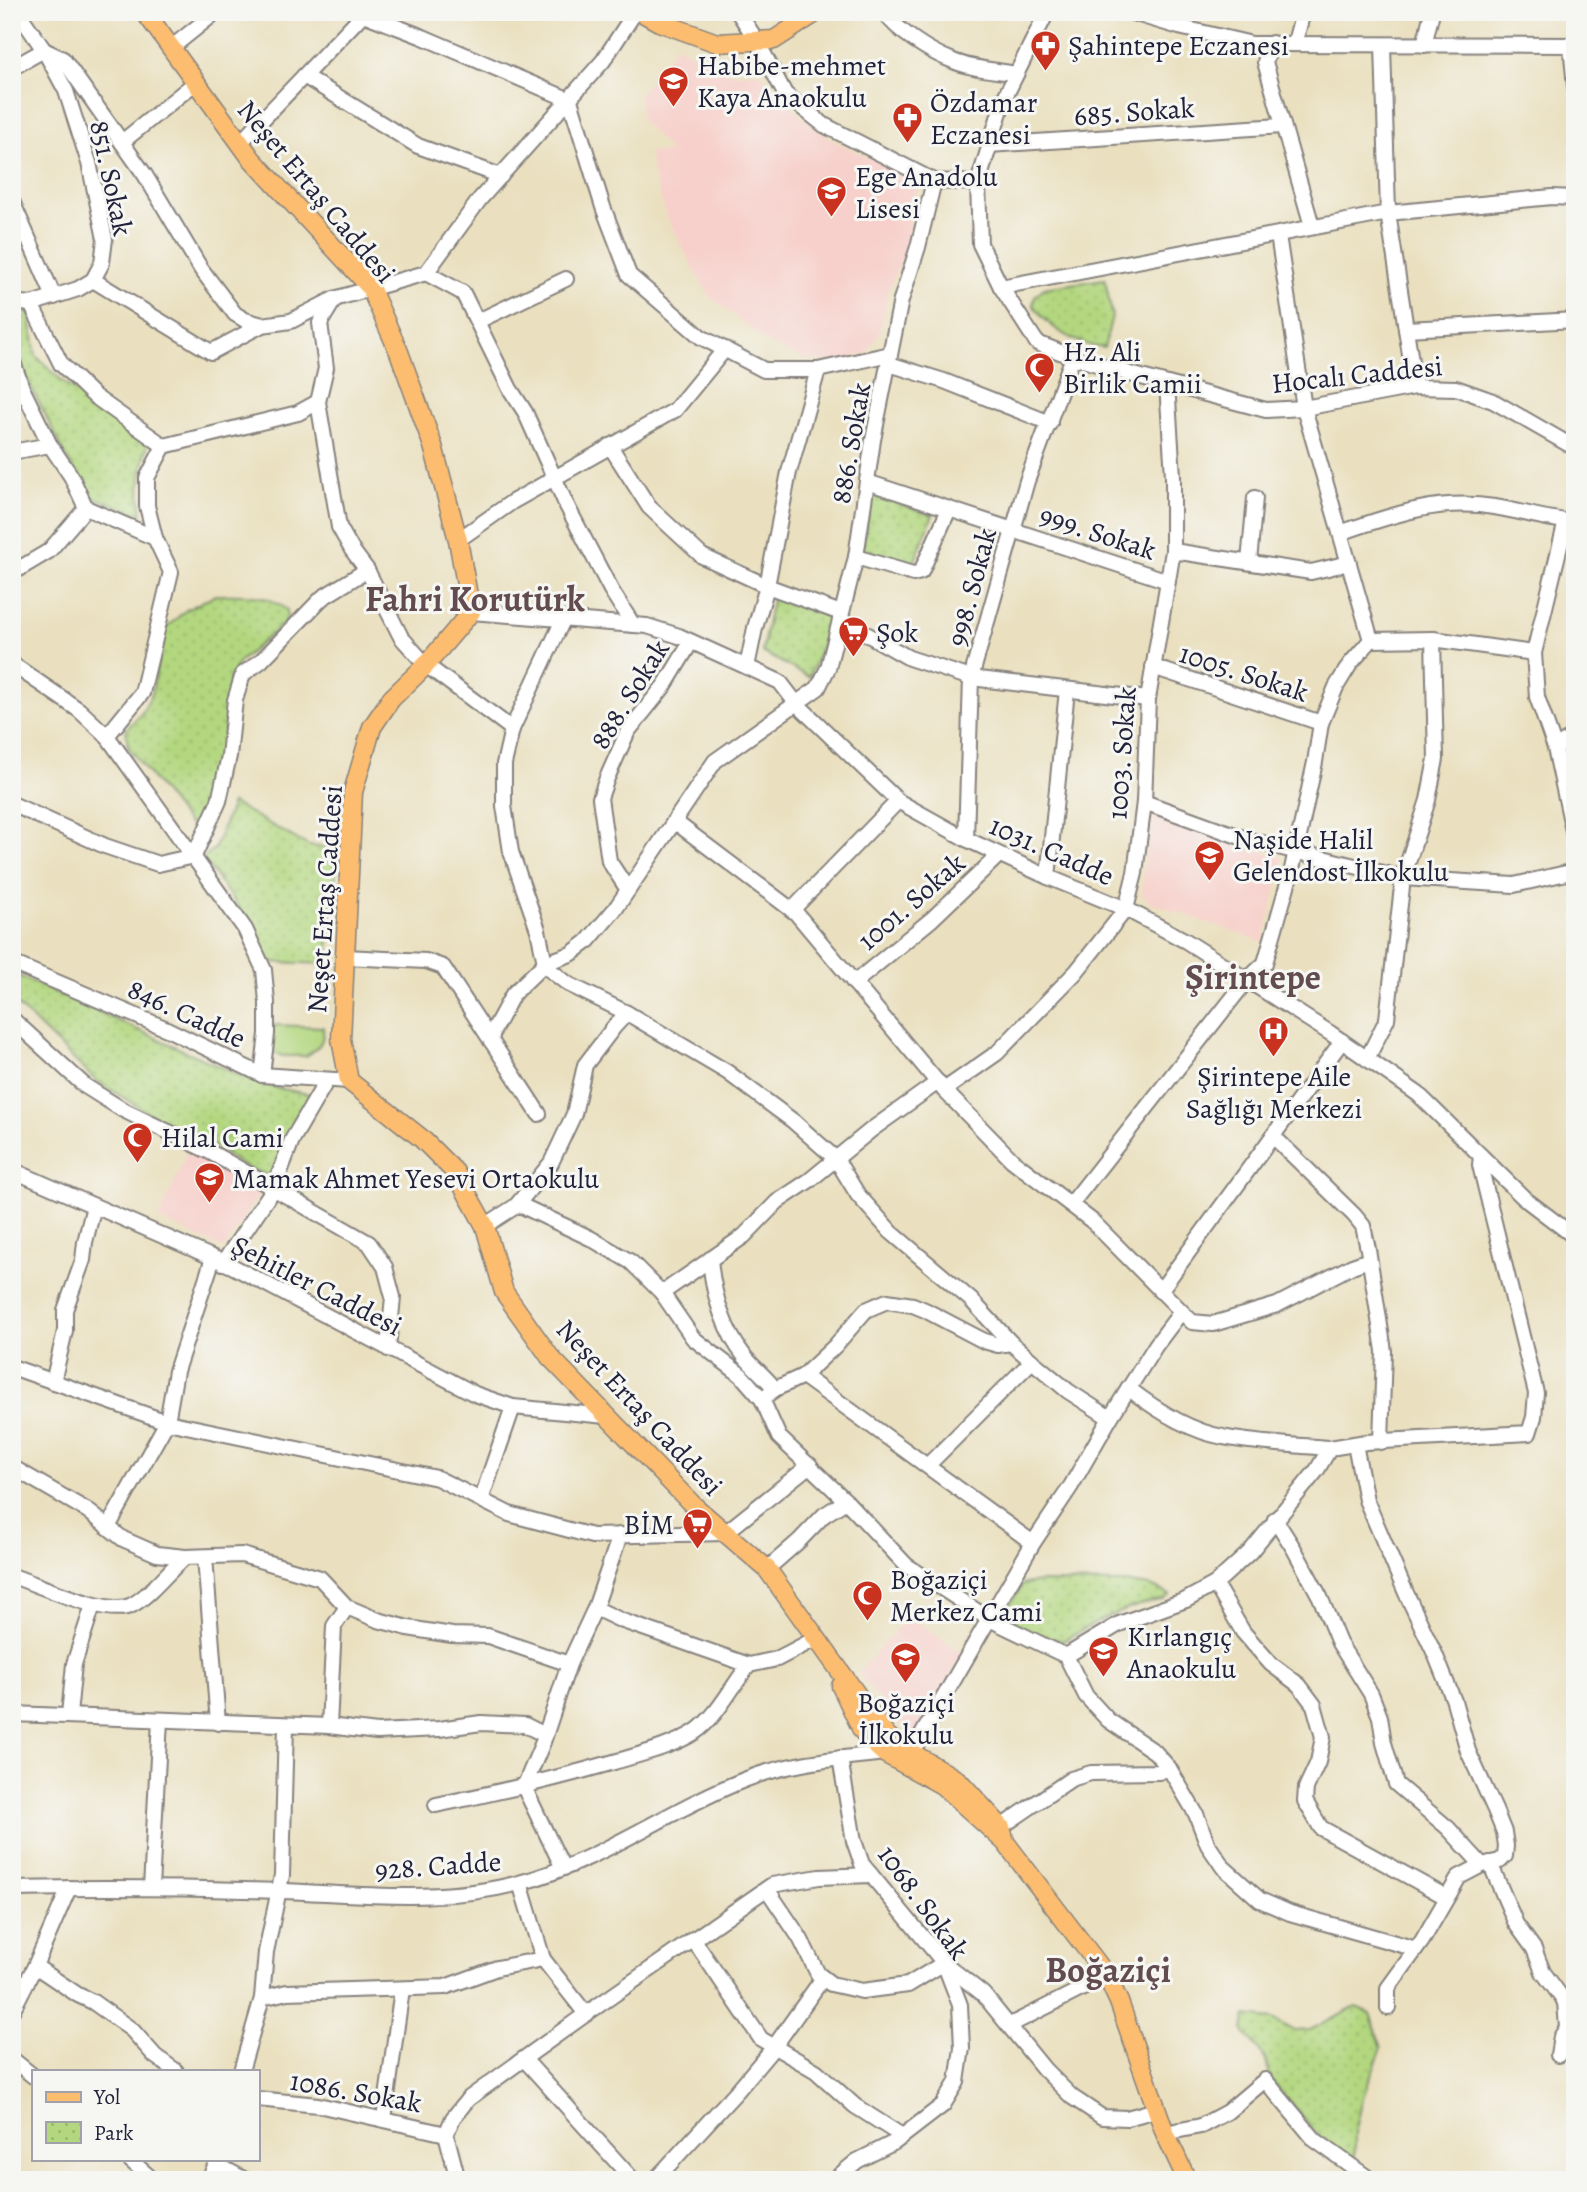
<svg xmlns="http://www.w3.org/2000/svg" width="1587" height="2192" font-family="Alegreya,serif">
	<style>
		.built { fill: #f7d0cb }
		.grass { fill: #b3d77f; stroke: #6a7c5d; stroke-width: 2 }
		.park { fill: url(#park-dots); stroke: #6a7c5d; stroke-width: 2 }
		.lines { fill: none; stroke-linecap: round; stroke-linejoin: round }
		.minor-casing { stroke: #86817d; stroke-width: 18 }
		.major-casing { stroke: #86817d; stroke-width: 21 }
		.minor { stroke: #fff; stroke-width: 14 }
		.major { stroke: #fcbd6f; stroke-width: 18 }
		.labels { text-anchor: middle; stroke-width: 6; stroke-linejoin: round; paint-order: stroke }
		.poi-label { font-size: 28px; fill: #22223b; stroke: #f6f6f2; text-anchor: start }
		.street-label { font-size: 28px; fill: #22223b; stroke: #f6f6f2 }
		.district-label { font-size: 35px; font-weight: bold; fill: #624c50; stroke: #f6f6f2 }
	</style>
	<defs>
		<pattern id="park-dots" width="8" height="8" patternUnits="userSpaceOnUse" patternTransform="scale(1.75)"><rect width="8" height="8" fill="#b3d77f"/><path d="M2 2h.1M6 6h.1" fill="none" stroke="#9ab86f" stroke-width="1.8" stroke-linecap="round"/></pattern>
	</defs>
	<rect width="100%" height="100%" fill="#f6f6f2"/>
	<filter id="ink" filterUnits="userSpaceOnUse"><feTurbulence type="fractalNoise" baseFrequency=".0143" numOctaves="2"/><feDisplacementMap in="SourceGraphic" scale="14" xChannelSelector="R" yChannelSelector="G"/><feConvolveMatrix kernelMatrix="1 2 1 2 8 2 1 2 1" color-interpolation-filters="sRGB"/></filter>
	<filter id="wash" filterUnits="userSpaceOnUse"><feTurbulence type="fractalNoise" baseFrequency=".00686" numOctaves="4" result="noise"/><feDisplacementMap in="SourceGraphic" scale="28" xChannelSelector="R" yChannelSelector="G"/><feGaussianBlur stdDeviation="1.57" result="paint"/><feColorMatrix in="noise" values="0 0 0 0 0 0 0 0 0 0 0 0 0 0 0 0 0 1.4 0 .05"/><feComposite in="paint" operator="in"/></filter>
	<g filter="url(#wash)">
		<rect width="100%" height="100%" fill="#eae0bf"/>
		<g class="built">
			<polygon points="677,45 719,70 735,74 759,72 801,116 830,139 919,182 904,255 889,287 879,333 867,353 837,362 802,359 770,344 709,296 669,222 655,182 649,153 671,152 641,120 639,95"/>
			<polygon points="1152,814 1284,858 1263,942 1149,902 1142,894 1143,869"/>
			<polygon points="187,1152 261,1190 224,1249 159,1219"/>
			<polygon points="909,1616 962,1653 916,1739 891,1714 858,1673"/>
		</g>
		<path class="grass" d="M273 1025 323 1027C325 1041 318 1049 306 1056H283L272 1053Z"/>
		<g class="park">
			<path d="M1105 279 1112 316 1104 348C1074 344 1050 329 1033 305L1035 296 1044 288Z"/>
			<path d="M20 311 29 312 36 356 63 382 148 444C141 468 138 489 142 515L87 495 78 480 19 363Z"/>
			<polygon points="872,495 933,515 913,565 862,549"/>
			<polygon points="773,594 833,619 809,677 762,652"/>
			<path d="M215 595C242 595 265 592 287 610V621L239 662 230 678 223 745 204 819 189 825 128 747 126 729 142 713 152 693 164 630 186 610Z"/>
			<polygon points="232,803 309,846 339,849 329,936 329,964 268,962 247,919 203,859 215,848"/>
			<polygon points="12,973 236,1074 277,1088 314,1095 282,1156 269,1176 243,1166 203,1139 152,1115 95,1080 12,1000"/>
			<polygon points="1040,1582 1128,1583 1151,1586 1170,1595 1164,1599 1139,1605 1105,1618 1063,1641 1031,1634 1001,1618 1023,1584"/>
			<polygon points="1356,2007 1370,2013 1382,2048 1364,2094 1355,2133 1355,2160 1322,2141 1272,2081 1265,2059 1243,2029 1246,2016 1273,2019 1295,2031 1310,2030"/>
		</g>
	</g>
	<g filter="url(#ink)">
		<g class="lines">
			<defs>
				<g id="minor">
					<polyline points="358,12 423,37 570,100 603,207 629,275 701,337 764,370 818,370 890,354"/>
					<polyline points="738,12 757,41 785,94 824,125 934,181 978,183"/>
					<path d="M884 12C897 31 930 52 951 60 970 69 995 70 1016 74"/>
					<polyline points="1047,12 1004,99 978,183 980,244 1001,287 1037,343 1073,357 1130,374 1266,410 1304,408 1415,387 1456,388 1493,401 1575,448"/>
					<polyline points="1129,12 1179,27 1252,44 1575,45"/>
					<polyline points="1295,42 1303,12"/>
					<polyline points="1272,43 1265,62 1312,226"/>
					<polyline points="1383,45 1388,213 1415,387"/>
					<polyline points="1424,45 1432,12"/>
					<polyline points="1571,45 1575,87"/>
					<polyline points="171,48 216,12"/>
					<polyline points="12,68 44,50 63,59 145,175 201,269 235,314 245,320 262,325 291,321 334,299 426,273 480,199 603,61 635,12"/>
					<polyline points="304,76 418,146 501,176"/>
					<polyline points="122,142 196,82"/>
					<polyline points="240,143 362,15"/>
					<polyline points="989,145 1282,126"/>
					<polyline points="12,201 54,297"/>
					<polyline points="1278,235 1304,408 1371,640"/>
					<polyline points="426,273 463,293 510,389 525,412 566,504 611,590 633,625"/>
					<polyline points="93,280 211,352 262,325"/>
					<polyline points="1001,287 1388,213 1552,197 1575,198"/>
					<polyline points="334,300 320,323 326,368 318,402 339,527 352,550 367,570 401,637 426,665 512,729"/>
					<polyline points="12,302 31,304 78,289 93,280 102,263 105,239 89,163 66,91 44,50 18,12"/>
					<polyline points="31,304 61,364 94,396 164,446 298,413 318,402"/>
					<polyline points="478,321 566,279"/>
					<polyline points="1406,329 1575,320"/>
					<polyline points="12,359 22,388 50,445 71,476 86,508 155,538"/>
					<polyline points="889,364 944,381 1050,423"/>
					<polyline points="610,446 649,507 702,556 767,586 841,613"/>
					<polyline points="12,452 50,445"/>
					<polyline points="867,482 1168,581"/>
					<polyline points="1566,521 1534,653 1537,697 1555,748 1575,840"/>
					<path d="M1340 533C1391 515 1439 498 1494 507 1521 511 1547 520 1575 522"/>
					<polyline points="458,540 512,502 675,410 725,349"/>
					<polyline points="1173,551 1311,572 1349,563"/>
					<polyline points="856,557 913,574 921,572 949,509"/>
					<polyline points="1249,562 1255,498"/>
					<polyline points="12,573 49,551 86,508"/>
					<polyline points="471,612 647,626 679,636 780,682 796,703 898,801 966,839 1048,877 1126,909 1186,941 1330,1033 1418,1094 1525,1199 1575,1237"/>
					<polyline points="840,619 909,658 971,678 1148,699"/>
					<polyline points="563,620 512,729 504,764 504,806 511,852 538,930 545,963 550,970 568,984 627,1013 727,1072 793,1121 836,1159 858,1195 891,1232 971,1300 1011,1343 1032,1361 1068,1391 1110,1418"/>
					<polyline points="12,664 79,710 107,736 245,929 264,970 267,1002 267,1034 262,1075"/>
					<polyline points="747,667 755,628 767,586 789,472 818,370"/>
					<polyline points="1153,667 1321,723"/>
					<polyline points="107,736 142,693 171,572 155,538 147,506 147,478 164,446"/>
					<polyline points="1555,748 1575,735"/>
					<polyline points="1144,802 1246,839 1403,878 1514,885 1575,871"/>
					<polyline points="12,804 105,846 158,864 194,856"/>
					<polyline points="674,821 796,913 944,1090 1012,1160 1092,1221 1192,1322 1213,1324 1277,1305 1352,1266 1369,1260"/>
					<polyline points="966,839 971,678 1027,481 1073,357"/>
					<polyline points="194,856 219,801 229,756 235,700 243,674 261,661 322,598 367,570"/>
					<polyline points="1048,877 1067,690"/>
					<polyline points="628,890 609,861 600,798 607,778 628,731 665,685 691,642"/>
					<polyline points="792,910 898,801"/>
					<polyline points="345,957 426,961 443,967 539,1114"/>
					<polyline points="12,963 167,1029 262,1075 349,1081"/>
					<polyline points="854,983 932,919 999,855"/>
					<polyline points="12,1019 85,1086 123,1110 210,1152 369,1243 385,1267 393,1297 388,1349"/>
					<polyline points="491,1041 493,1031 513,994 545,963 571,954 587,942 616,908 715,761 818,688 828,668 856,557 873,440 901,300 918,247 934,181"/>
					<polyline points="1367,1059 1387,1019 1403,878 1428,800 1436,759 1433,639"/>
					<polyline points="944,1090 997,1053 1076,972 1126,909 1135,873 1144,802 1148,699 1173,551 1173,476 1167,384"/>
					<polyline points="1273,1136 1354,1215 1363,1226 1368,1249 1384,1351 1381,1442"/>
					<polyline points="12,1170 232,1266 475,1394 513,1407 606,1416"/>
					<polyline points="518,1204 590,1238 631,1262 662,1293 693,1338 741,1375 762,1399 779,1437 846,1501 906,1565 989,1619 1066,1656"/>
					<polyline points="1071,1204 1247,980 1265,963 1292,869 1315,762 1321,723 1336,687 1350,664 1371,640 1433,639 1534,653"/>
					<polyline points="485,1226 516,1206 551,1163 574,1114 585,1065 614,1027 627,1013"/>
					<path d="M710 1259C713 1293 723 1329 745 1357 754 1368 766 1377 775 1389"/>
					<polyline points="223,1263 274,1188 292,1140 327,1080"/>
					<polyline points="1160,1291 1342,1041"/>
					<polyline points="662,1293 744,1236 777,1202 810,1180 871,1130 938,1082"/>
					<polyline points="12,1367 167,1422 437,1478 509,1514 592,1536 725,1533 810,1465"/>
					<polyline points="803,1376 1033,1543"/>
					<polyline points="53,1382 65,1331 65,1310 83,1260 85,1242 94,1206"/>
					<path d="M1128 1388C1155 1409 1189 1431 1223 1437 1258 1444 1295 1445 1330 1448"/>
					<polyline points="762,1399 775,1389 803,1376 835,1346 866,1310 887,1301 913,1305 925,1310 984,1341 998,1345 1011,1343"/>
					<polyline points="1355,1444 1366,1500 1406,1593 1435,1654 1454,1701 1468,1751 1495,1810 1504,1832 1506,1846 1505,1856 1500,1861 1482,1865 1459,1877 1422,1941 1388,1988 1388,2008"/>
					<polyline points="928,1465 1032,1361"/>
					<polyline points="12,1467 88,1511 123,1539 157,1554 185,1557 242,1555 320,1578 347,1607 378,1620 408,1628 452,1635 488,1636 569,1664"/>
					<polyline points="481,1500 513,1407"/>
					<polyline points="1275,1519 1294,1549 1320,1597 1339,1643 1371,1694 1380,1717 1384,1743 1396,1784 1448,1828 1482,1865"/>
					<polyline points="108,1527 167,1422 176,1371 213,1258"/>
					<polyline points="205,1557 218,1723"/>
					<polyline points="767,1569 799,1541 824,1515 846,1501"/>
					<path d="M12 1576C38 1584 108 1618 132 1605 152 1594 167 1572 185 1557"/>
					<polyline points="1215,1584 1243,1632 1271,1664 1299,1685 1314,1705 1323,1737 1318,1762 1306,1788 1305,1801 1321,1828 1446,1897"/>
					<polyline points="595,1608 620,1620 749,1665 777,1659 817,1638"/>
					<polyline points="1066,1656 1119,1624 1186,1600 1215,1584 1250,1552 1317,1470 1330,1448 1366,1442 1529,1433 1534,1417 1536,1393 1480,1165 1481,1156"/>
					<polyline points="1066,1656 1086,1696 1108,1720 1155,1752 1169,1768 1196,1814 1208,1845 1223,1867 1260,1900 1290,1913 1416,1949"/>
					<polyline points="12,1714 329,1726 377,1732 439,1729 481,1723 525,1725 545,1735"/>
					<polyline points="69,1715 74,1664 93,1605"/>
					<polyline points="329,1726 334,1626 347,1607"/>
					<polyline points="912,1752 1033,1543 1071,1486 1110,1418 1156,1345 1181,1312"/>
					<path d="M436 1805C496 1793 555 1779 614 1762 641 1754 671 1747 695 1732 717 1717 732 1686 749 1665"/>
					<polyline points="1001,1827 1071,1779 1091,1773 1159,1772 1169,1768"/>
					<polyline points="1490,1863 1516,1924 1534,1949 1543,1972 1565,2002 1567,2028 1561,2037 1558,2055"/>
					<polyline points="563,1868 524,1787 543,1742 569,1664 595,1608 620,1535"/>
					<polyline points="520,1883 543,1959 586,2014"/>
					<polyline points="151,1888 160,1720"/>
					<path d="M12 1889C102 1887 192 1888 282 1891 361 1894 441 1904 519 1883 600 1862 667 1810 744 1780 789 1762 837 1759 884 1753"/>
					<polyline points="767,1889 800,1938 818,1974 831,1984 862,1991 908,1985 944,1963 983,1994 1044,2069 1072,2097 1102,2117 1127,2118 1156,2110"/>
					<polyline points="693,1939 761,2039 816,2071 855,2106 902,2136"/>
					<polyline points="35,1966 78,1995 93,2002 132,2030 155,2056 176,2071"/>
					<polyline points="262,1998 287,1992 445,1987 497,1968 543,1959"/>
					<polyline points="12,2011 35,1966 69,1888"/>
					<polyline points="1010,2025 1107,1976"/>
					<polyline points="12,2059 33,2076"/>
					<polyline points="524,2059 633,2180"/>
					<polyline points="241,2071 262,1998 266,1952 282,1875 286,1725"/>
					<polyline points="257,2099 318,2105 446,2134"/>
					<polyline points="384,2119 402,1989"/>
					<polyline points="1165,2133 1201,2126 1227,2112 1265,2080 1315,2140 1371,2180"/>
					<polyline points="129,2159 153,2180"/>
					<polyline points="216,2164 245,2180"/>
					<polyline points="209,2180 218,2159"/>
					<polyline points="458,2180 446,2134 453,2118 468,2099 586,2014 772,1885 819,1877 871,1875"/>
					<polyline points="655,2180 737,2091 774,2047 823,1978"/>
					<polyline points="834,2180 857,2161 895,2142 943,2105 957,2082 962,2048 960,2005 944,1963 862,1864 854,1841 840,1758"/>
				</g>
				<g id="major">
					<polyline points="145,12 251,158 370,287 399,352 433,446 458,540 471,612 426,665 391,699 372,727 353,792 341,1039 349,1081 421,1138 455,1172 485,1226 504,1292 550,1357 693,1505 767,1569 885,1734 897,1744 959,1781 1001,1827 1005,1842"/>
					<polyline points="641,12 659,22 717,43 774,40 817,12"/>
					<polyline points="841,1686 862,1730 872,1742 884,1753 942,1785 1005,1842 1107,1976 1119,2002 1165,2133 1187,2180"/>
				</g>
			</defs>
			<use href="#minor" class="minor-casing"/>
			<use href="#major" class="major-casing"/>
			<use href="#minor" class="minor"/>
			<use href="#major" class="major"/>
		</g>
	</g>
	<defs>
		<symbol id="pharmacy-pin" viewBox="-11 -11 22 30"><path d="M0 17L-7.5 6A9.5 9.5 0 1 1 7.5 6Z" fill="#c8321e" stroke="#f6f6f2"/><path d="M-2-6h4v4h4v4h-4v4h-4v-4h-4v-4h4Z" fill="#fff"/></symbol>
		<symbol id="school-pin" viewBox="-11 -11 22 30"><path d="M0 17L-7.5 6A9.5 9.5 0 1 1 7.5 6Z" fill="#c8321e" stroke="#f6f6f2"/><path d="M0-5L7-2L0 1L-7-2ZM-4 1L0 2.5L4 1V4Q0 6-4 4Z" fill="#fff"/></symbol>
		<symbol id="mosque-pin" viewBox="-11 -11 22 30"><path d="M0 17L-7.5 6A9.5 9.5 0 1 1 7.5 6Z" fill="#c8321e" stroke="#f6f6f2"/><path d="M3.5-4.9A6 6 0 1 0 3.5 4.9A5 5 0 1 1 3.5-4.9Z" fill="#fff"/></symbol>
		<symbol id="supermarket-pin" viewBox="-11 -11 22 30"><path d="M0 17L-7.5 6A9.5 9.5 0 1 1 7.5 6Z" fill="#c8321e" stroke="#f6f6f2"/><path d="M-6-5.5h2.5l.6 2H6L4.5 2H-2.5L-4.4-4H-6ZM-1.5 3.2a1.3 1.3 0 1 0 .1 0ZM3 3.2a1.3 1.3 0 1 0 .1 0Z" fill="#fff"/></symbol>
		<symbol id="hospital-pin" viewBox="-11 -11 22 30"><path d="M0 17L-7.5 6A9.5 9.5 0 1 1 7.5 6Z" fill="#c8321e" stroke="#f6f6f2"/><path d="M-5-5h3v3.5h4V-5h3V5h-3V1.5h-4V5h-3Z" fill="#fff"/></symbol>
	</defs>
	<g fill-rule="evenodd">
		<use href="#pharmacy-pin" x="1028" y="28" width="35" height="47"/>
		<use href="#school-pin" x="656" y="64" width="35" height="47"/>
		<use href="#pharmacy-pin" x="890" y="100" width="35" height="47"/>
		<use href="#school-pin" x="814" y="174" width="35" height="47"/>
		<use href="#mosque-pin" x="1022" y="350" width="35" height="47"/>
		<use href="#supermarket-pin" x="836" y="614" width="35" height="47"/>
		<use href="#school-pin" x="1192" y="838" width="35" height="47"/>
		<use href="#hospital-pin" x="1256" y="1014" width="35" height="47"/>
		<use href="#mosque-pin" x="120" y="1120" width="35" height="47"/>
		<use href="#school-pin" x="192" y="1160" width="35" height="47"/>
		<use href="#supermarket-pin" x="680" y="1506" width="35" height="47"/>
		<use href="#mosque-pin" x="850" y="1578" width="35" height="47"/>
		<use href="#school-pin" x="1086" y="1634" width="35" height="47"/>
		<use href="#school-pin" x="888" y="1640" width="35" height="47"/>
	</g>
	<g class="labels">
		<g class="poi-label">
			<text x="1068" y="55">Şahintepe Eczanesi</text>
			<text x="697" y="75">Habibe-mehmet<tspan x="697" dy="32">Kaya Anaokulu</tspan></text>
			<text x="930" y="112">Özdamar<tspan x="930" dy="32">Eczanesi</tspan></text>
			<text x="855" y="186">Ege Anadolu<tspan x="855" dy="32">Lisesi</tspan></text>
			<text x="1063" y="361">Hz. Ali<tspan x="1063" dy="32">Birlik Camii</tspan></text>
			<text x="876" y="642">Şok</text>
			<text x="1233" y="849">Naşide Halil<tspan x="1233" dy="32">Gelendost İlkokulu</tspan></text>
			<text x="1274" y="1086" text-anchor="middle">Şirintepe Aile<tspan x="1274" dy="32">Sağlığı Merkezi</tspan></text>
			<text x="161" y="1147">Hilal Cami</text>
			<text x="232" y="1188">Mamak Ahmet Yesevi Ortaokulu</text>
			<text x="674" y="1534" text-anchor="end">BİM</text>
			<text x="890" y="1589">Boğaziçi<tspan x="890" dy="32">Merkez Cami</tspan></text>
			<text x="1127" y="1646">Kırlangıç<tspan x="1127" dy="32">Anaokulu</tspan></text>
			<text x="906" y="1712" text-anchor="middle">Boğaziçi<tspan x="906" dy="32">İlkokulu</tspan></text>
		</g>
		<g class="street-label">
			<text transform="translate(1134 111) rotate(-4)" y="10">685. Sokak</text>
			<text transform="translate(112 178) rotate(78)" y="10">851. Sokak</text>
			<text transform="translate(317 191) rotate(50)" y="10">Neşet Ertaş Caddesi</text>
			<text transform="translate(1357 374) rotate(-6)" y="10">Hocalı Caddesi</text>
			<text transform="translate(850 443) rotate(-80)" y="10">886. Sokak</text>
			<text transform="translate(1098 532) rotate(18)" y="10">999. Sokak</text>
			<text transform="translate(971 587) rotate(-75)" y="10">998. Sokak</text>
			<text transform="translate(1244 672) rotate(18)" y="10">1005. Sokak</text>
			<text transform="translate(629 694) rotate(-58)" y="10">888. Sokak</text>
			<text transform="translate(1121 753) rotate(-86)" y="10">1003. Sokak</text>
			<text transform="translate(1052 850) rotate(24)" y="10">1031. Cadde</text>
			<text transform="translate(324 899) rotate(-86)" y="10">Neşet Ertaş Caddesi</text>
			<text transform="translate(911 901) rotate(-41)" y="10">1001. Sokak</text>
			<text transform="translate(187 1013) rotate(25)" y="10">846. Cadde</text>
			<text transform="translate(317 1285) rotate(27)" y="10">Şehitler Caddesi</text>
			<text transform="translate(640 1407) rotate(47)" y="10">Neşet Ertaş Caddesi</text>
			<text transform="translate(438 1865) rotate(-4)" y="10">928. Cadde</text>
			<text transform="translate(924 1902) rotate(54)" y="10">1068. Sokak</text>
			<text transform="translate(356 2091) rotate(10)" y="10">1086. Sokak</text>
		</g>
		<g class="district-label">
			<text x="475" y="611">Fahri Korutürk</text>
			<text x="1253" y="989">Şirintepe</text>
			<text x="1108" y="1982">Boğaziçi</text>
		</g>
	</g>
	<rect width="1587" height="2192" fill="none" stroke="#f6f6f2" stroke-width="42"/>
	<rect x="32" y="2070" width="228" height="91" fill="#f6f6f2" stroke="#a1a1a9" stroke-width="2"/>
	<rect x="46" y="2092" width="35" height="10" fill="#fcbd6f" stroke="#a1a1a9" stroke-width="2"/>
	<text x="94" y="2104" font-size="21" fill="#22223b">Yol</text>
	<rect x="46" y="2122" width="35" height="21" fill="url(#park-dots)" stroke="#a1a1a9" stroke-width="2"/>
	<text x="94" y="2140" font-size="21" fill="#22223b">Park</text>
</svg>
